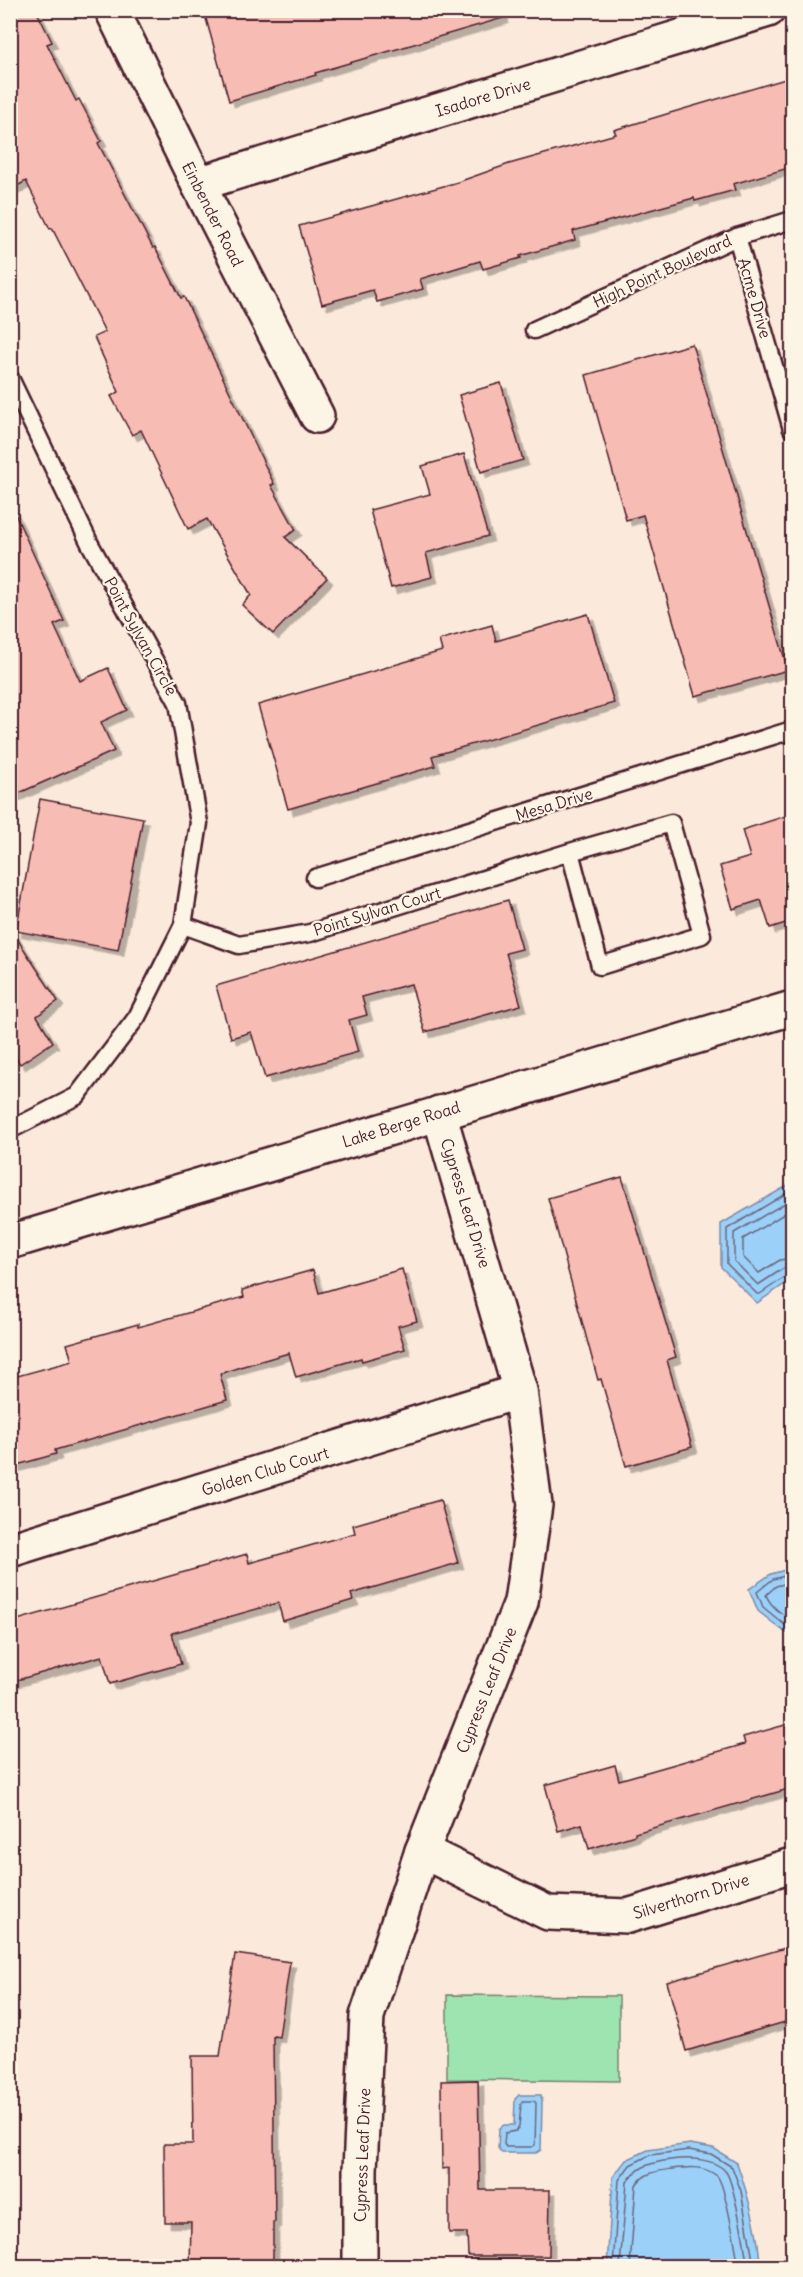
<svg xmlns="http://www.w3.org/2000/svg" width="803" height="2277" font-family="Delius,sans-serif">
	<style>
		.green { fill: #9ee4b1; stroke: #74826e; stroke-width: 1.5 }
		.water { fill: #9bd1f9; stroke: #7b8aa7; stroke-width: 1.5 }
		.lines { fill: none; stroke-linecap: round; stroke-linejoin: round }
		.shore { stroke: #6a667d; stroke-width: 1.5 }
		.building { fill: #f7bcb4; stroke: #4a1f2b; stroke-width: 1.5; filter: url(#shadow) }
		.lane-casing { stroke: #4a1f2b; stroke-width: 21 }
		.street-casing { stroke: #4a1f2b; stroke-width: 38 }
		.secondary-casing { stroke: #4a1f2b; stroke-width: 38 }
		.lane { stroke: #fcf5e5; stroke-width: 16 }
		.street { stroke: #fcf5e5; stroke-width: 33 }
		.secondary { stroke: #fcf5e5; stroke-width: 33 }
		.labels { text-anchor: middle; stroke-width: 4.5; stroke-linejoin: round; paint-order: stroke }
		.street-label { font-size: 16px; fill: #4a1f2b; stroke: #fcf5e5 }
	</style>
	<defs>
		<filter id="shadow"><feDropShadow dx="5.5" dy="5.5" stdDeviation="0" flood-color="#0004"/></filter>
	</defs>
	<rect width="100%" height="100%" fill="#fbeadb"/>
	<filter id="ink" filterUnits="userSpaceOnUse"><feTurbulence type="fractalNoise" baseFrequency=".0167" numOctaves="2"/><feDisplacementMap in="SourceGraphic" scale="12" xChannelSelector="R" yChannelSelector="G"/><feConvolveMatrix kernelMatrix="1 2 1 2 8 2 1 2 1" color-interpolation-filters="sRGB"/></filter>
	<g filter="url(#ink)">
		<polygon class="green" points="447,1995 619,1996 619,2081 447,2079"/>
		<g class="water">
			<polygon points="792,1183 792,1279 757,1303 721,1267 721,1224"/>
			<polygon points="792,1568 792,1631 786,1633 758,1611 749,1589 771,1574"/>
			<polygon points="519,2095 541,2095 542,2101 541,2150 536,2153 502,2153 498,2148 499,2129 504,2125 514,2125 515,2099"/>
			<path d="M690 2144 713 2148 737 2163C748 2195 759 2232 760 2266H607L613 2177 626 2160 648 2150Z"/>
		</g>
		<g class="lines">
			<g class="shore">
				<polyline points="792,1190 727,1229 727,1264 757,1294 760,1294 788,1275 792,1274"/>
				<polyline points="792,1199 734,1233 734,1261 758,1285 784,1268 792,1267"/>
				<polyline points="792,1209 743,1239 743,1257 759,1273 780,1260 792,1258"/>
				<polyline points="792,1574 773,1579 757,1592 763,1607 786,1626 792,1626"/>
				<path d="M792 1582 776 1586 766 1595C770 1605 782 1616 792 1618"/>
				<polygon points="523,2101 534,2101 536,2103 535,2145 532,2147 506,2147 504,2144 505,2133 516,2131 519,2127 521,2104"/>
				<polyline points="613,2266 619,2180 630,2165 650,2155 689,2150 711,2154 732,2167 741,2191 754,2266"/>
				<path d="M620 2266 627 2182C640 2165 650 2163 670 2160 686 2158 715 2157 726 2172 734 2183 746 2251 747 2266"/>
				<path d="M630 2266 636 2185C645 2172 658 2171 672 2169 688 2167 704 2165 717 2176 725 2184 737 2253 738 2266"/>
			</g>
		</g>
		<g class="building">
			<polygon points="10,10 36,10 52,42 47,44 76,101 79,99 101,141 98,143 153,248 155,247 181,298 184,297 274,484 271,485 296,530 285,537 327,578 273,634 242,605 251,595 207,519 188,529 141,430 132,435 111,396 119,392 94,337 105,332 52,228 50,229 26,181 10,190"/>
			<polygon points="222,10 502,10 503,18 315,73 316,75 229,101 205,15"/>
			<polygon points="792,77 792,167 733,184 735,190 695,201 694,198 573,231 575,240 520,256 521,258 483,269 480,261 420,279 423,289 377,302 373,290 322,304 299,226 458,182 509,164 616,134 614,130 670,113"/>
			<polygon points="692,344 788,670 695,696 643,515 626,520 586,375"/>
			<polygon points="501,383 523,460 481,472 459,395"/>
			<polygon points="464,454 488,536 426,553 432,577 391,588 370,510 430,494 422,466"/>
			<polygon points="10,503 64,621 54,625 80,681 108,668 127,710 101,722 114,751 10,797"/>
			<polygon points="588,614 614,703 432,756 435,766 288,809 258,705 442,651 439,640 492,625 496,641"/>
			<polygon points="40,799 143,818 118,950 16,931"/>
			<polygon points="792,814 792,921 770,928 761,900 733,909 720,866 750,857 742,830"/>
			<polygon points="508,900 522,949 506,953 521,1005 425,1032 411,984 362,997 367,1015 349,1020 358,1052 265,1078 251,1032 231,1038 216,986"/>
			<polygon points="10,928 58,1001 37,1016 53,1042 20,1064 10,1049"/>
			<polygon points="622,1177 676,1357 667,1360 692,1447 626,1466 601,1379 598,1380 548,1198"/>
			<polygon points="402,1269 417,1321 398,1326 405,1349 362,1361 361,1358 296,1377 289,1353 240,1367 220,1374 227,1400 55,1450 56,1454 10,1467 10,1378 72,1361 67,1344 138,1324 138,1327 244,1297 242,1290 313,1270 319,1293"/>
			<polygon points="440,1500 458,1563 351,1594 353,1600 283,1621 278,1603 172,1633 181,1664 110,1684 102,1656 10,1682 10,1622 247,1554 249,1563 355,1533 353,1525"/>
			<polygon points="792,1723 792,1788 635,1833 635,1835 589,1849 582,1824 558,1831 545,1785 615,1765 619,1780 745,1744 743,1737"/>
			<polygon points="792,1946 792,2020 686,2051 667,1982"/>
			<polygon points="235,1954 290,1962 279,2037 273,2036 275,2222 273,2222 273,2266 190,2266 191,2222 165,2222 164,2144 193,2144 192,2056 220,2056"/>
			<polygon points="478,2080 480,2190 550,2190 549,2256 468,2256 467,2233 449,2233 449,2168 442,2169 441,2081"/>
		</g>
		<g class="lines">
			<defs>
				<g id="lane">
					<polyline points="737,237 792,429"/>
					<polyline points="534,330 737,237 792,220"/>
					<polyline points="10,378 90,544 178,703 199,823 183,925 137,1017 77,1096 10,1130"/>
					<polyline points="315,878 792,730"/>
					<polyline points="183,925 239,945 310,933 570,852 600,966 702,935 671,823 570,852"/>
				</g>
				<g id="street">
					<polyline points="112,10 198,184 317,416"/>
					<polyline points="198,184 768,10"/>
					<polyline points="10,1550 520,1391"/>
					<polyline points="422,1851 548,1913 628,1916 792,1865"/>
					<polyline points="360,2266 360,2170 367,2016 422,1851 521,1602 535,1505 520,1391 439,1113"/>
				</g>
				<polyline id="secondary" points="10,1242 792,1008"/>
			</defs>
			<use href="#lane" class="lane-casing"/>
			<use href="#street" class="street-casing"/>
			<use href="#secondary" class="secondary-casing"/>
			<use href="#lane" class="lane"/>
			<use href="#street" class="street"/>
			<use href="#secondary" class="secondary"/>
		</g>
	</g>
	<g class="labels">
		<g class="street-label">
			<text transform="translate(483 97) rotate(-17)" y="6">Isadore Drive</text>
			<text transform="translate(213 214) rotate(63)" y="6">Einbender Road</text>
			<text transform="translate(662 271) rotate(-25)" y="6">High Point Boulevard</text>
			<text transform="translate(755 298) rotate(74)" y="6">Acme Drive</text>
			<text transform="translate(141 636) rotate(61)" y="6">Point Sylvan Circle</text>
			<text transform="translate(554 804) rotate(-17)" y="6">Mesa Drive</text>
			<text transform="translate(377 911) rotate(-17)" y="6">Point Sylvan Court</text>
			<text transform="translate(401 1124) rotate(-17)" y="6">Lake Berge Road</text>
			<text transform="translate(466 1203) rotate(73)" y="6">Cypress Leaf Drive</text>
			<text transform="translate(265 1471) rotate(-17)" y="6">Golden Club Court</text>
			<text transform="translate(486 1690) rotate(-68)" y="6">Cypress Leaf Drive</text>
			<text transform="translate(691 1896) rotate(-17)" y="6">Silverthorn Drive</text>
			<text transform="translate(362 2155) rotate(-88)" y="6">Cypress Leaf Drive</text>
		</g>
	</g>
	<rect width="803" height="2277" fill="none" stroke="#fcf5e5" stroke-width="36"/>
	<rect x="18" y="18" width="767" height="2241" fill="none" stroke="#4a1f2b" stroke-width="2" filter="url(#ink)"/>
</svg>
